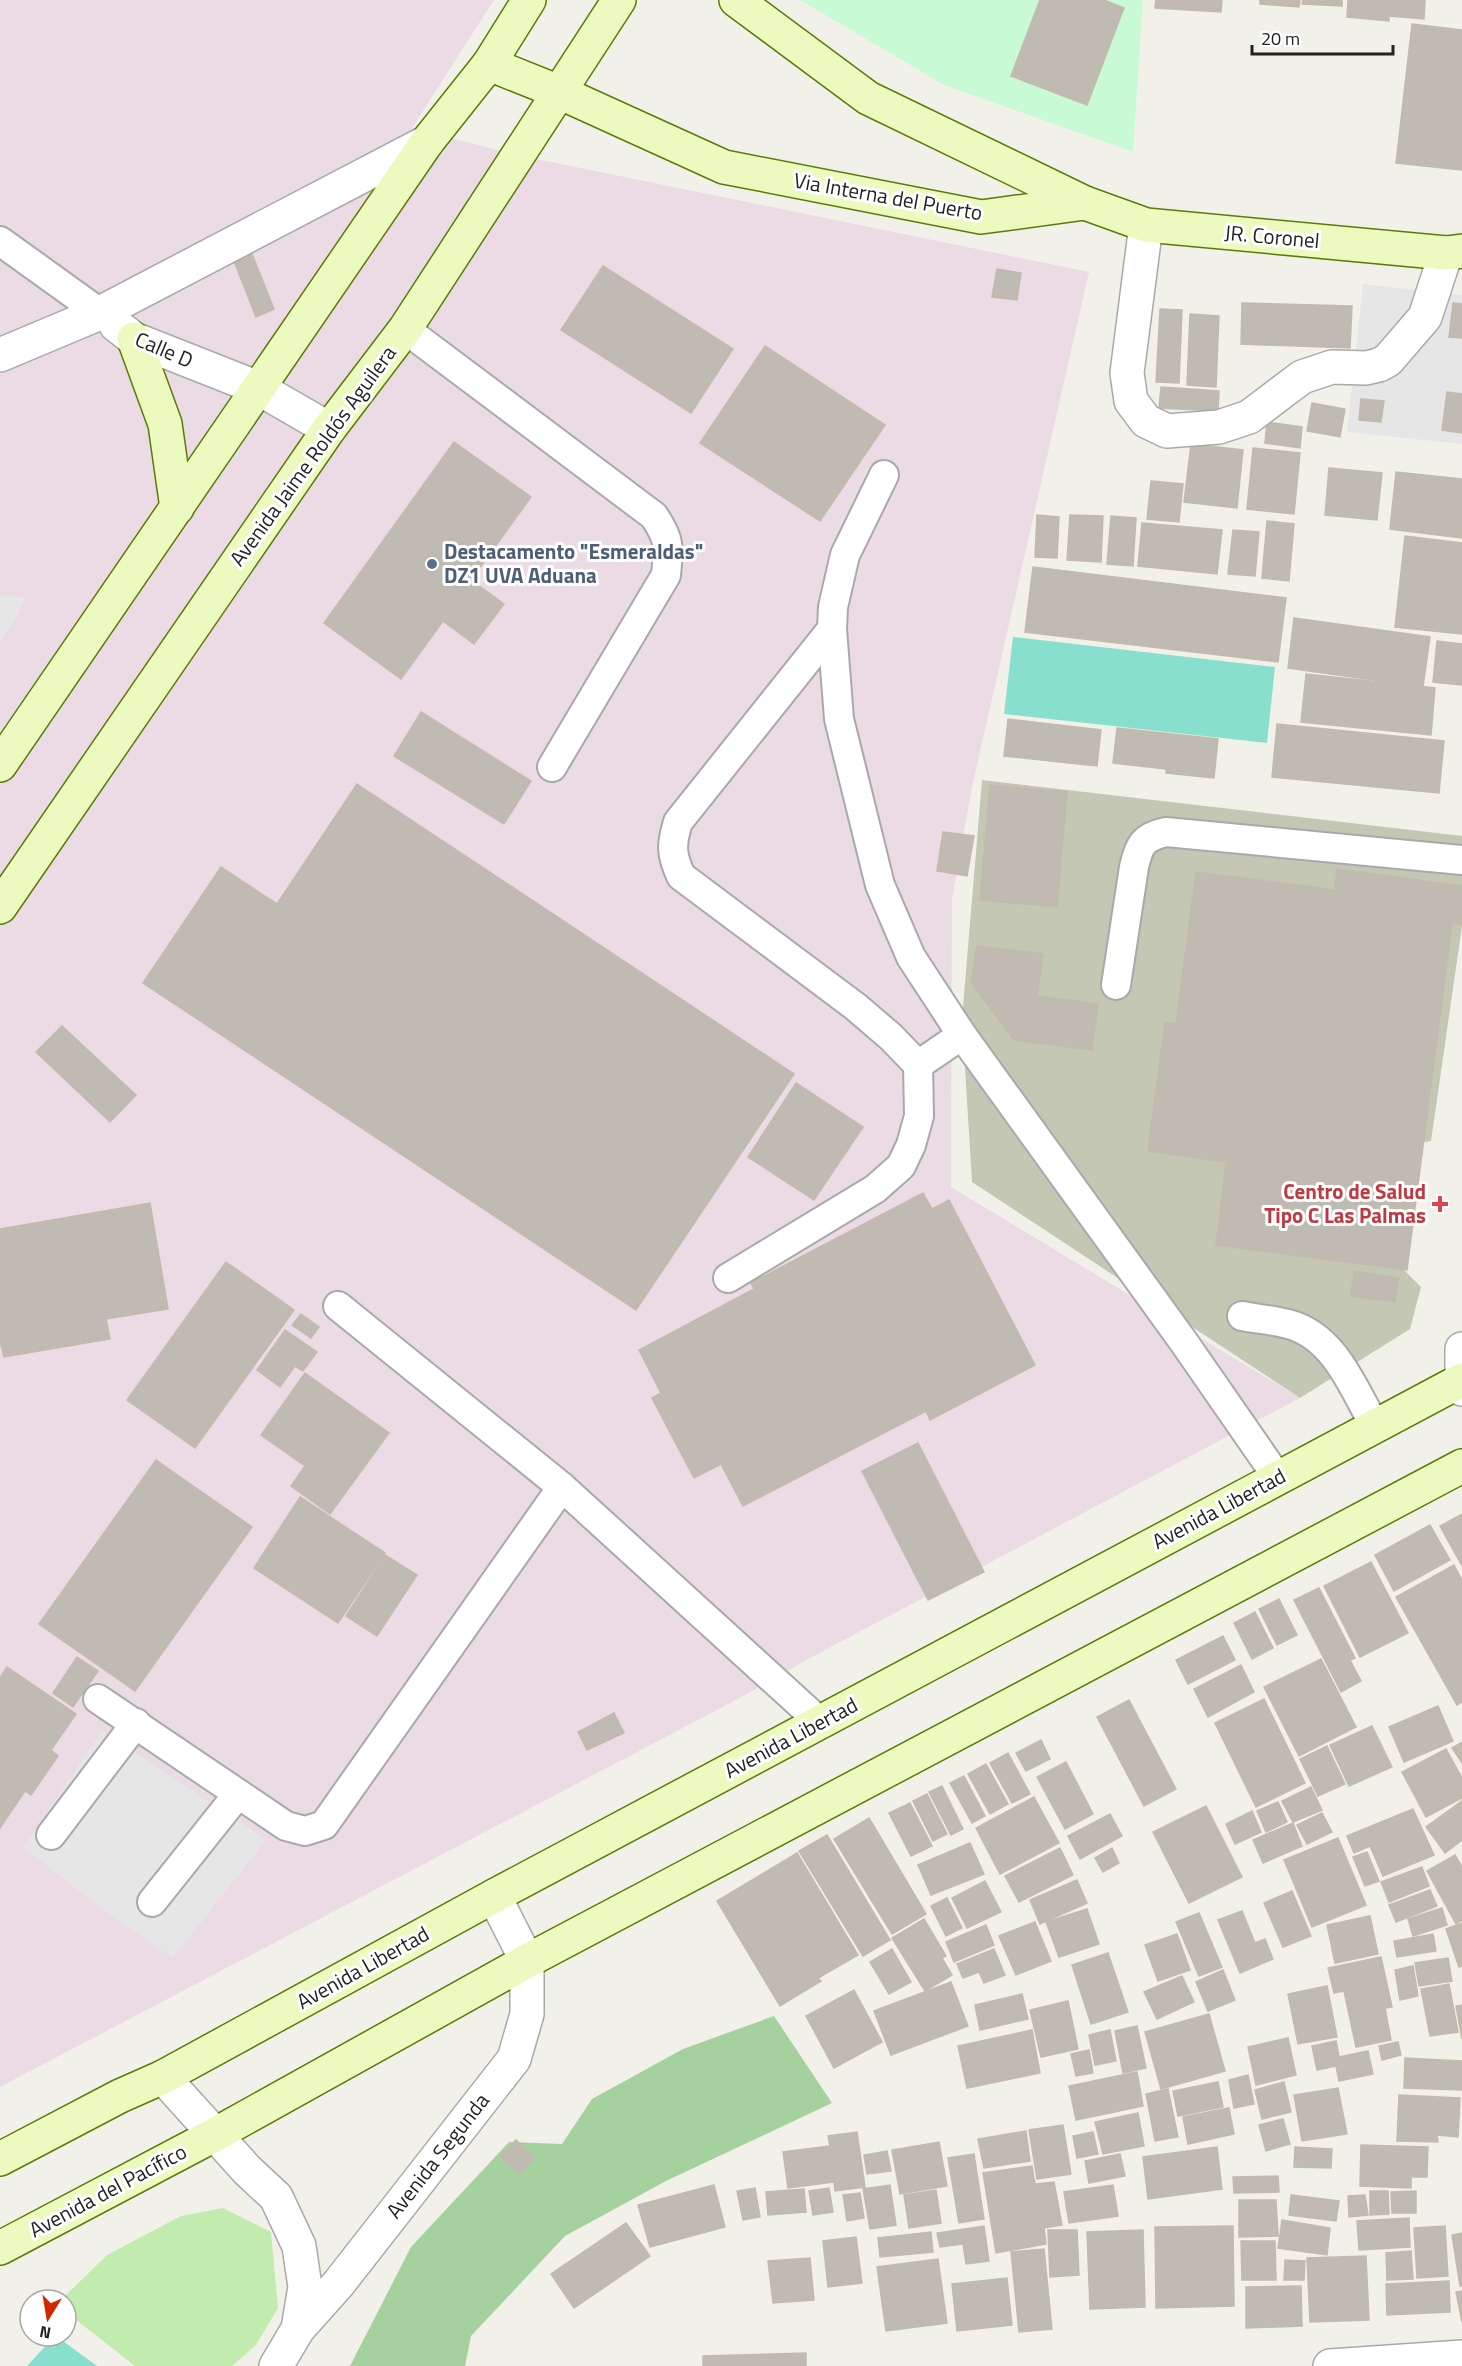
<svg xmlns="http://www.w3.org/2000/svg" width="1462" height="2366" font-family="'Titillium Web',sans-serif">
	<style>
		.industrial { fill: #ebdbe5 }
		.construction { fill: #c3c7b4 }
		.grass { fill: #c2ebb0 }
		.forest { fill: #a4d19e }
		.park { fill: #c8fad5 }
		.pitch { fill: #88dfce }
		.parking { fill: #e6e6e6 }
		.building { fill: #bfbab2; stroke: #c4baab; stroke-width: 1.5 }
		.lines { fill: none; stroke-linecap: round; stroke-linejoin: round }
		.lane-casing { stroke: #a9a9a9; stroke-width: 32 }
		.street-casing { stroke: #a9a9a9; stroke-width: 36 }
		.secondary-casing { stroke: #5a7c06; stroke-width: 36 }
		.lane { stroke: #fff; stroke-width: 28 }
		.street { stroke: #fff; stroke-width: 33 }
		.secondary { stroke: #ecfabf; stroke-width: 33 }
		.service-dot { fill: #5c6f8a; stroke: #fff; stroke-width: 2 }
		.health-dot { fill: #e0444e; stroke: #fff; stroke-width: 2 }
		.labels { text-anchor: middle; stroke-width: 6; stroke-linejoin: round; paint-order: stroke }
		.street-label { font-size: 21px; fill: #222; stroke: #fff }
		.service-label { font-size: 21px; font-weight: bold; fill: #4e5e75; stroke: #fff; text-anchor: start }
		.health-label { font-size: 21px; font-weight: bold; fill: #be3a42; stroke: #fff; text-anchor: end }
	</style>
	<rect width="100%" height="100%" fill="#f2f1e9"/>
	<polygon class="industrial" points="0,0 494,0 412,128 517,155 1089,272 972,787 952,899 951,1187 1300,1398 812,1657 736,1700 0,2087"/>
	<polygon class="construction" points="982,780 1462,836 1462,926 1431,1141 1419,1143 1402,1268 1421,1287 1410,1329 1300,1398 972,1182 962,1019"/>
	<polygon class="grass" points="223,2208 271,2232 278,2308 256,2345 232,2366 135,2366 66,2312 66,2300 61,2300 107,2255 181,2216"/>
	<polygon class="forest" points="774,2016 832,2103 666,2181 565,2236 471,2336 465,2366 350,2366 411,2247 509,2142 562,2144 592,2099 683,2049"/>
	<polygon class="park" points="800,0 1143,0 1133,152 944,85"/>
	<g class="pitch">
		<polygon points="1013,637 1275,667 1267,743 1004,714"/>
		<polygon points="55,2336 56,2336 97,2366 27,2366"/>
	</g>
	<g class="parking">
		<polygon points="1363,284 1462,295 1462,444 1347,432"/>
		<polygon points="0,595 27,598 0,644"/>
		<polygon points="102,1731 266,1840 173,1958 115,1919 23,1847"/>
	</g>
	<g class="building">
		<polygon points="1040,0 1104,0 1124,8 1087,105 1011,76"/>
		<polygon points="1156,0 1222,0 1221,12 1155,8"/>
		<polygon points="1260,0 1300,0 1299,7 1260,4"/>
		<polygon points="1303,0 1342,0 1342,6 1302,4"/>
		<polygon points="1348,0 1425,0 1424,19 1389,16 1389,21 1347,17"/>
		<polygon points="1412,24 1462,30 1462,170 1396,163"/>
		<polygon points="248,244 274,309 256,317 230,251"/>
		<polygon points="603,266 733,349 691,413 561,330"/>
		<polygon points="997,269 1021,273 1017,300 992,297"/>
		<polygon points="1242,303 1352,306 1350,348 1241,344"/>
		<polygon points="1453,303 1462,304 1462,338 1449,337"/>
		<polygon points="1160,309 1182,310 1179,383 1156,382"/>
		<polygon points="1190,314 1219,316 1216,387 1187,385"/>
		<polygon points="765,346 885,425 820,521 700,443"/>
		<polygon points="1161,387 1219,391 1218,411 1159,408"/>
		<polygon points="1447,392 1462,394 1462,433 1442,430"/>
		<polygon points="1361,399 1384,401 1381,422 1359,420"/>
		<polygon points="1312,403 1345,409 1340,437 1307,431"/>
		<polygon points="1267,422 1302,427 1300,448 1265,443"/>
		<polygon points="454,442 531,497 471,580 504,604 474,644 443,621 401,679 324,623"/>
		<polygon points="1191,444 1243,450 1237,508 1184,502"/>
		<polygon points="1253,448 1300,453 1294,514 1247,509"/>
		<polygon points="1329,468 1382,473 1377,520 1325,515"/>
		<polygon points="1396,472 1462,479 1462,538 1390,529"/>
		<polygon points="1151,481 1183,484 1179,522 1147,519"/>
		<polygon points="1037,515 1059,517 1057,558 1035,557"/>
		<polygon points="1070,515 1103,516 1101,562 1067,560"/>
		<polygon points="1111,516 1136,518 1133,566 1107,564"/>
		<polygon points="1267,521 1294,524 1289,581 1262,578"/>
		<polygon points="1142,523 1222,530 1217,574 1138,566"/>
		<polygon points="1233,530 1259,532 1255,576 1228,574"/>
		<polygon points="1405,536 1462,543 1462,634 1395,627"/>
		<polygon points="1033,567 1286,598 1278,662 1025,632"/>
		<polygon points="1294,618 1430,637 1423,687 1288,668"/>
		<polygon points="1437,641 1462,644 1462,685 1433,682"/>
		<polygon points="1306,674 1435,688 1431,735 1301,722"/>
		<polygon points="421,712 531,781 504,824 394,756"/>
		<polygon points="1008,719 1101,730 1097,766 1004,756"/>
		<polygon points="1277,724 1444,741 1439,793 1272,777"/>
		<polygon points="1117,728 1218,739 1214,778 1166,773 1166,769 1113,763"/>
		<polygon points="357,784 794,1074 636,1310 143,983 221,867 277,904"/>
		<polygon points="990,785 1067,792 1057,907 980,900"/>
		<polygon points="943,832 974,836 967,876 937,871"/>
		<polygon points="1337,869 1462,886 1462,925 1452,923 1407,1270 1216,1245 1226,1162 1148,1151 1165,1022 1176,1024 1196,872 1335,890"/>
		<polygon points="977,946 1043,954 1037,996 1098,1004 1092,1050 1014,1040 971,982"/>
		<polygon points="62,1026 136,1095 110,1122 36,1052"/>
		<polygon points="796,1083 863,1127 814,1200 748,1157"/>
		<polygon points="923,1193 932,1209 949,1200 1035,1365 930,1420 926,1411 743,1506 721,1464 694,1478 652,1398 661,1393 639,1350 754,1289 751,1283"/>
		<polygon points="150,1203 168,1309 106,1319 110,1339 4,1357 0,1341 0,1229"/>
		<polygon points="226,1262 294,1310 195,1448 127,1400"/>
		<polygon points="1354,1271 1399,1278 1395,1302 1351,1296"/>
		<polygon points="301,1314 319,1327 311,1338 292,1325"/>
		<polygon points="285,1330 317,1352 303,1371 295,1366 280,1387 257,1370"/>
		<polygon points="305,1373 389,1433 330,1514 291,1486 305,1466 261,1435"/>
		<polygon points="918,1443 984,1572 928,1600 862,1471"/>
		<polygon points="156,1460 252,1527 135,1691 39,1624"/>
		<polygon points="300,1497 385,1553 338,1623 254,1568"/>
		<polygon points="1462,1514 1462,1566 1440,1526"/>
		<polygon points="1430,1525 1450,1560 1394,1591 1375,1555"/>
		<polygon points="385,1555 417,1575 377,1636 346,1616"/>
		<polygon points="1371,1562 1408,1633 1360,1657 1324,1586"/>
		<polygon points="1454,1565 1462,1580 1462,1702 1457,1705 1396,1597"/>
		<polygon points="1319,1588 1355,1658 1350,1660 1361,1681 1341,1692 1294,1600"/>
		<polygon points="1279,1599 1297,1635 1277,1645 1259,1609"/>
		<polygon points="1255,1612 1273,1648 1252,1659 1234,1623"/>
		<polygon points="1223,1636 1235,1660 1188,1684 1176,1660"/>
		<polygon points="77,1657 98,1671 73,1707 53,1693"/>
		<polygon points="1321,1659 1356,1727 1299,1756 1264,1687"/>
		<polygon points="1241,1665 1254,1692 1208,1717 1194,1689"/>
		<polygon points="7,1667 76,1714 51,1750 58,1756 31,1795 25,1791 0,1828 0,1678"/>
		<polygon points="1264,1699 1305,1783 1256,1807 1215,1723"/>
		<polygon points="1129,1700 1176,1789 1144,1806 1097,1717"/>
		<polygon points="1438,1706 1453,1741 1404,1762 1389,1727"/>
		<polygon points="614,1713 624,1733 587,1750 578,1732"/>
		<polygon points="1372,1726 1392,1767 1349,1786 1330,1745"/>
		<polygon points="1041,1740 1050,1759 1026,1771 1016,1753"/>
		<polygon points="1462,1742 1462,1763 1452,1748"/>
		<polygon points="1327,1746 1345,1784 1318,1796 1300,1759"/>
		<polygon points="1446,1749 1462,1778 1462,1798 1426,1817 1402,1772"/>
		<polygon points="1008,1753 1030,1794 1012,1803 990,1763"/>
		<polygon points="1066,1762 1093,1814 1065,1829 1037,1777"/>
		<polygon points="986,1764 1008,1804 990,1814 968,1774"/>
		<polygon points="964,1776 985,1816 972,1823 950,1783"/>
		<polygon points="942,1786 963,1829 951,1835 929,1792"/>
		<polygon points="1311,1787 1322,1810 1293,1822 1282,1801"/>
		<polygon points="927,1794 947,1834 933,1841 913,1801"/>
		<polygon points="1034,1797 1059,1843 1000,1874 976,1828"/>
		<polygon points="1462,1801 1462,1840 1445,1853 1426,1827"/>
		<polygon points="1278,1802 1287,1822 1266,1832 1257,1811"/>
		<polygon points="910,1803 932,1846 911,1856 889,1813"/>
		<polygon points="1206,1806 1242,1877 1189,1903 1153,1832"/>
		<polygon points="1413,1809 1434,1855 1383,1876 1370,1846 1354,1853 1347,1836"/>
		<polygon points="1252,1811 1261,1832 1235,1844 1226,1824"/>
		<polygon points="1322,1813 1332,1832 1307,1844 1297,1825"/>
		<polygon points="1110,1814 1122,1836 1080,1859 1068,1836"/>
		<polygon points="869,1818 926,1914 892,1934 834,1839"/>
		<polygon points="1293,1823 1302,1846 1263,1863 1253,1840"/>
		<polygon points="827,1835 890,1940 863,1956 799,1851"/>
		<polygon points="1338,1838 1366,1905 1312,1927 1284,1860"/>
		<polygon points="970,1843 984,1874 931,1895 918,1865"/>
		<polygon points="1060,1848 1073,1875 1019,1902 1005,1876"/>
		<polygon points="1112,1848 1119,1863 1103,1872 1095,1858"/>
		<polygon points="1367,1852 1379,1881 1365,1886 1353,1857"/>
		<polygon points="797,1853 858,1955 818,1978 821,1981 780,2006 717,1901"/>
		<polygon points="1455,1855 1462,1867 1462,1920 1456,1924 1427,1871"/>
		<polygon points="1422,1867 1429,1886 1389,1902 1381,1882"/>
		<polygon points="1077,1880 1087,1903 1040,1924 1030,1900"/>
		<polygon points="985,1881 1001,1912 967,1928 952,1898"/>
		<polygon points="1430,1890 1437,1906 1396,1922 1389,1905"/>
		<polygon points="1292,1891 1311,1936 1283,1947 1264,1903"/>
		<polygon points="947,1898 962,1928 946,1936 931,1906"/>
		<polygon points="1442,1908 1447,1925 1413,1936 1408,1919"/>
		<polygon points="1087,1909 1099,1944 1059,1957 1046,1922"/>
		<polygon points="1242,1911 1255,1943 1265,1939 1273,1959 1240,1973 1218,1920"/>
		<polygon points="1199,1913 1222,1967 1199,1976 1176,1922"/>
		<polygon points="1370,1916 1378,1954 1335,1963 1327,1925"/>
		<polygon points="924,1919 946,1956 942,1958 952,1975 925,1991 892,1938"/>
		<polygon points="1035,1922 1051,1961 1016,1975 999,1936"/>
		<polygon points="1462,1923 1462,1966 1459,1967 1446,1929"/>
		<polygon points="986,1925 994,1945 954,1962 946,1942"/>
		<polygon points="1177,1934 1190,1970 1158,1981 1145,1945"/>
		<polygon points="1433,1934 1436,1951 1397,1957 1394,1941"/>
		<polygon points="892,1949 911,1982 889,1994 870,1962"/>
		<polygon points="994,1949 1005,1975 984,1983 979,1972 963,1978 957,1964"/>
		<polygon points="1108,1953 1128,2012 1091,2024 1072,1965"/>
		<polygon points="1381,1957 1392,2007 1385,2008 1391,2040 1356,2047 1344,1991 1334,1993 1328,1968"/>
		<polygon points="1448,1958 1452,1981 1419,1986 1415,1963"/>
		<polygon points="1413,1966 1418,1996 1400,2000 1395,1970"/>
		<polygon points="1223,1970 1235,2000 1208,2011 1196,1982"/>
		<polygon points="1182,1976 1194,2002 1157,2019 1144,1992"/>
		<polygon points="951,1982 968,2026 891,2055 874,2011"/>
		<polygon points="1449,1984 1458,2032 1430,2036 1421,1989"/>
		<polygon points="1327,1986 1337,2037 1298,2044 1288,1994"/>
		<polygon points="854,1990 882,2042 834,2068 806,2016"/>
		<polygon points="1022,1994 1028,2019 980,2030 975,2005"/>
		<polygon points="1068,2001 1078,2049 1041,2057 1030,2010"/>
		<polygon points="1462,2005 1462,2039 1456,2006"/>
		<polygon points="1209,2014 1225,2071 1161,2089 1145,2032"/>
		<polygon points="1137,2026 1146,2068 1123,2073 1115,2031"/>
		<polygon points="1032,2030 1040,2073 967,2088 958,2046"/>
		<polygon points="1110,2030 1116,2061 1095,2065 1089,2035"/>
		<polygon points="1288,2038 1296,2075 1256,2085 1248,2047"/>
		<polygon points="1336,2041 1339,2057 1368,2051 1373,2074 1339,2081 1336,2066 1317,2070 1312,2046"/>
		<polygon points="1398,2042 1401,2055 1382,2060 1379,2046"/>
		<polygon points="1089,2050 1093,2073 1076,2076 1071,2054"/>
		<polygon points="1405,2058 1462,2061 1462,2090 1404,2088"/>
		<polygon points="1137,2072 1143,2106 1076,2120 1069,2086"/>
		<polygon points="1248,2075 1254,2104 1234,2108 1229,2080"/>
		<polygon points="1218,2082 1223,2107 1178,2116 1173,2091"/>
		<polygon points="1284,2082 1291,2112 1262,2119 1255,2090"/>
		<polygon points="1338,2088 1347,2134 1302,2141 1294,2095"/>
		<polygon points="1168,2089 1178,2137 1155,2141 1146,2094"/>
		<polygon points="1399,2095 1460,2098 1458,2137 1437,2135 1438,2142 1397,2141"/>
		<polygon points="1229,2108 1234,2134 1188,2144 1183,2117"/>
		<polygon points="1138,2113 1144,2146 1103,2154 1095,2122"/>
		<polygon points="1283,2119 1290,2144 1266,2151 1259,2125"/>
		<polygon points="1063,2125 1071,2174 1037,2179 1029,2130"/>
		<polygon points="1026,2131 1030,2161 984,2168 978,2139"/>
		<polygon points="857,2132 865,2187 835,2191 834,2182 788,2188 783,2152 830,2146 828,2136"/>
		<polygon points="1093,2132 1098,2154 1077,2158 1073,2136"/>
		<polygon points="516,2140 535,2158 519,2175 500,2157"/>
		<polygon points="939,2142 947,2186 900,2194 892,2150"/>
		<polygon points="1361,2145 1428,2147 1427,2177 1411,2177 1411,2188 1360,2186"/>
		<polygon points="1217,2147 1222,2189 1148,2199 1143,2157"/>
		<polygon points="1295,2147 1332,2149 1331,2168 1294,2167"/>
		<polygon points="887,2151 891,2171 867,2174 864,2155"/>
		<polygon points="974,2154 984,2219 959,2223 948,2158"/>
		<polygon points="1120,2154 1125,2176 1089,2183 1085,2161"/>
		<polygon points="1032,2166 1035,2184 1054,2182 1062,2225 1044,2228 1046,2244 996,2253 983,2173"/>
		<polygon points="1278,2176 1279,2192 1234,2193 1233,2177"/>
		<polygon points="714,2185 725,2227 650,2247 638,2205"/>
		<polygon points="890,2185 896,2225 870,2229 863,2189"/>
		<polygon points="1113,2185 1118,2216 1069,2223 1064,2192"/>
		<polygon points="755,2188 760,2217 743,2220 737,2191"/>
		<polygon points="829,2188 833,2212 813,2215 809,2191"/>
		<polygon points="804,2189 806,2212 768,2215 766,2192"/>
		<polygon points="936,2190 941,2223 909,2228 904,2195"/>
		<polygon points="1370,2191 1388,2191 1389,2214 1370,2215"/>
		<polygon points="1416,2191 1416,2213 1392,2213 1391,2192"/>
		<polygon points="860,2193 864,2218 847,2221 843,2195"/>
		<polygon points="1291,2195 1339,2201 1336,2221 1289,2215"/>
		<polygon points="1365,2195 1368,2215 1349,2217 1348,2196"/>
		<polygon points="1239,2200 1276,2200 1278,2236 1239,2237"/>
		<polygon points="1409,2218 1410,2247 1359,2250 1357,2221"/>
		<polygon points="1282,2220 1330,2228 1327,2255 1278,2248"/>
		<polygon points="626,2223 650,2256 574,2308 551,2274"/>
		<polygon points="984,2226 989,2261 966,2264 963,2244 940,2247 937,2233"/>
		<polygon points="1233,2226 1234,2306 1156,2308 1155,2227"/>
		<polygon points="1445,2226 1448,2276 1417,2278 1414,2228"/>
		<polygon points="1048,2230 1077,2230 1079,2275 1050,2277"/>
		<polygon points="1143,2230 1145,2307 1090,2309 1087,2232"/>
		<polygon points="931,2232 933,2252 880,2257 878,2238"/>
		<polygon points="1462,2233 1462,2286 1460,2286 1452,2235"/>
		<polygon points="856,2237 862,2283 828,2287 823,2241"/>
		<polygon points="1241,2241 1275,2241 1276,2280 1242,2280"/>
		<polygon points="1044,2249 1052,2329 1019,2332 1011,2252"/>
		<polygon points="1411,2251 1413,2279 1387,2280 1386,2253"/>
		<polygon points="1366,2256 1369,2320 1310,2322 1307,2258"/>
		<polygon points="810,2258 814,2300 773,2303 768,2261"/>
		<polygon points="938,2259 947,2323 886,2331 877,2267"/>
		<polygon points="1285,2260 1305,2261 1304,2280 1284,2280"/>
		<polygon points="1007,2278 1012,2325 957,2331 952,2284"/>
		<polygon points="1449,2281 1450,2312 1387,2315 1386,2284"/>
		<polygon points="1301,2286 1302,2326 1246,2328 1246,2287"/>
		<polygon points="1462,2291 1462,2322 1456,2292"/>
		<polygon points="806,2353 806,2366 703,2366 703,2356"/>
	</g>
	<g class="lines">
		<defs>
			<g id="lane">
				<polyline points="0,241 100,313"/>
				<path d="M405 329 654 516C670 540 669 546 666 575L552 767"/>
				<polyline points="884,475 845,555 833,607 832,629 839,719 880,885 911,957 962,1035 1183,1341 1278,1478"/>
				<path d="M832 629 678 822C671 845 671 854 681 876L856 1007 891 1037 918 1065 962 1035"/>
				<path d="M1116 985 1134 867C1139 845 1143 837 1166 832L1462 860"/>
				<polyline points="728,1278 875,1189 901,1166 911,1145 919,1116 918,1065"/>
				<polyline points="338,1306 562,1487"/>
				<path d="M1242 1316C1257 1319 1273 1320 1288 1324 1335 1336 1353 1388 1375 1426"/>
				<polyline points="98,1699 286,1826 305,1831 324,1825 562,1487 820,1722"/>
				<polyline points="51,1835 136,1723"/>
				<polyline points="152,1902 238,1794"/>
			</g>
			<g id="street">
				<polyline points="1146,225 1127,373 1131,401 1146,421 1167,431 1219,427 1249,417 1302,377 1332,367 1366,368 1379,365 1388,360 1425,317 1446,253"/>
				<polyline points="116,325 134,339 258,388 329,429"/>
				<polyline points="0,355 100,313 427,142"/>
				<polyline points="1462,1349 1462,1389"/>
				<polyline points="163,2077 247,2170 276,2197 299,2246 305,2287 298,2329"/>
				<polyline points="276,2366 298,2329 339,2283 514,2059 527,2014 527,1961 494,1896"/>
				<polyline points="1330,2366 1462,2357"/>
			</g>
			<g id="secondary">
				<polyline points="736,0 868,98 1085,203 1146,225 1446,253 1462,251"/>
				<polyline points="489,64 559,92 724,167 981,217 1085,203"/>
				<polyline points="134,339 165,424 177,508"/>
				<polyline points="0,765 427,142 489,64 529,0"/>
				<polyline points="0,907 329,429 405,329 619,0"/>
				<polyline points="0,2159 120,2096 163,2077 494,1896 1462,1380"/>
				<polyline points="0,2248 216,2134 527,1961 1462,1466"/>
			</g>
		</defs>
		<use href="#lane" class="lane-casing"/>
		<use href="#street" class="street-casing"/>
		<use href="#secondary" class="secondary-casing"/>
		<use href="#lane" class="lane"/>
		<use href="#street" class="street"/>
		<use href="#secondary" class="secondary"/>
	</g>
	<circle class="service-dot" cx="432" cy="564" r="6"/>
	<path class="health-dot" d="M1437 1195h6v6h6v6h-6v6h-6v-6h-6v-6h6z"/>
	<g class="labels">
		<g class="street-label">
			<text transform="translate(888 197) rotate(10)" y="7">Via Interna del Puerto</text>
			<text transform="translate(1272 237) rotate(5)" y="7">JR. Coronel</text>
			<text transform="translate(164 350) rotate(23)" y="7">Calle D</text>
			<text transform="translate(313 456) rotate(-54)" y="7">Avenida Jaime Roldós Aguilera</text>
			<text transform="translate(1219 1509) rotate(-28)" y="7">Avenida Libertad</text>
			<text transform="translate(791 1738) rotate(-28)" y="7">Avenida Libertad</text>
			<text transform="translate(363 1968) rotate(-29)" y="7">Avenida Libertad</text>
			<text transform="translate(438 2156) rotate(-52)" y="7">Avenida Segunda</text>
			<text transform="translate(108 2191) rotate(-28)" y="7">Avenida del Pacífico</text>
		</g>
		<g class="service-label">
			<text x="444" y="559">Destacamento "Esmeraldas"<tspan x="444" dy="24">DZ1 UVA Aduana</tspan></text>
		</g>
		<g class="health-label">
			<text x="1426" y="1199">Centro de Salud<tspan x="1426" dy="24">Tipo C Las Palmas</tspan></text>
		</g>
	</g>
	<g transform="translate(48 2318) rotate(191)"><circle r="28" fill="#ffffff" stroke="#a7a7a7" stroke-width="1.5"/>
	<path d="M0-4.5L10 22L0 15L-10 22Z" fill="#d22701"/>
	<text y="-9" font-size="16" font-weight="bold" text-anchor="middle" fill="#222222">N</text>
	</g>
	<path d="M1252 45v9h141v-9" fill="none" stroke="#222222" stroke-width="3"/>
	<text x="1261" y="45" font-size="18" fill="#222222" stroke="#ffffff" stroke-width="4.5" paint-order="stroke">20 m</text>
</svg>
